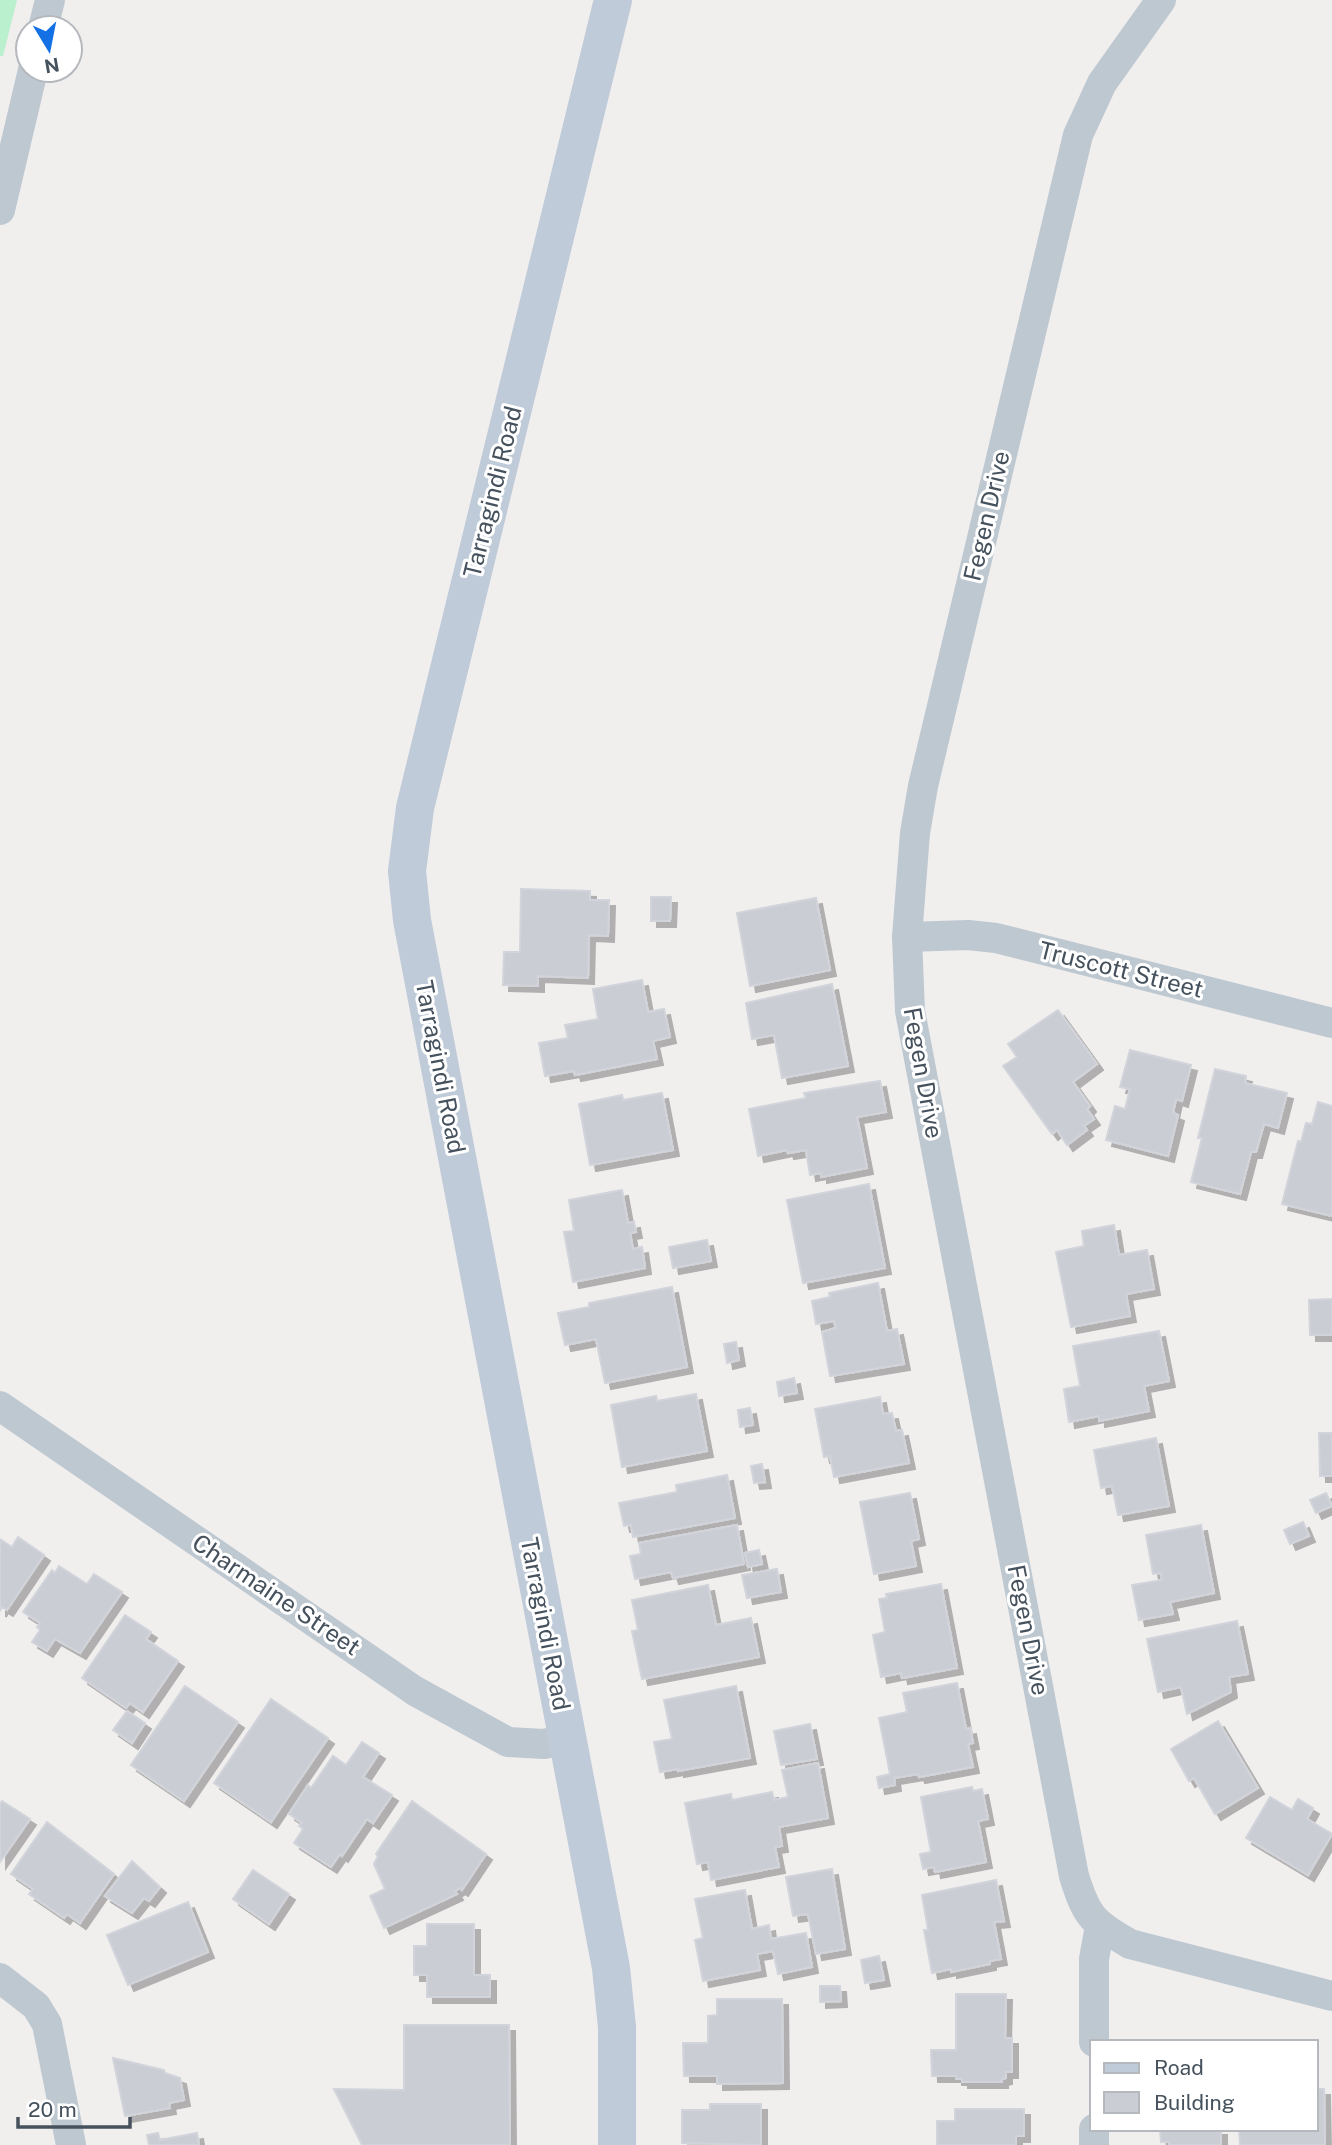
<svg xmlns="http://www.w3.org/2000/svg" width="1332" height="2145" font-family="'Public Sans',sans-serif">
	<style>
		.green { fill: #baf0ce }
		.building { fill: #cacdd3; stroke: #d1d4da; stroke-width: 2; filter: url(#shadow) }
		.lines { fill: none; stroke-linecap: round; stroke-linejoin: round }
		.street { stroke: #bec8d1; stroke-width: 30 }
		.secondary { stroke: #bfcbd8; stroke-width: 38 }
		.labels { text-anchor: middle; stroke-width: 6; stroke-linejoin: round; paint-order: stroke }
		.street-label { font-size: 24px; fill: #45515c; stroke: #fff }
	</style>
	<defs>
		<filter id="shadow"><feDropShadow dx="6" dy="6" stdDeviation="0" flood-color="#0004"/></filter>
	</defs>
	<rect width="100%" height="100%" fill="#f1eeee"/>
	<polygon class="green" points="0,0 17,0 3,56 0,56"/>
	<g class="building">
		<polygon points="521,889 590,891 590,900 609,900 608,936 589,935 588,978 538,976 538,986 503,985 504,952 520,952"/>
		<polygon points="651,897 671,897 670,921 651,921"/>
		<polygon points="816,898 830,970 750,986 737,913"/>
		<polygon points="642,980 648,1012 664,1009 670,1037 653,1041 657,1059 575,1075 574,1071 545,1076 539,1043 568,1038 565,1025 598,1019 593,989"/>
		<polygon points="832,984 848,1066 782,1078 774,1035 752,1039 746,1003"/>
		<polygon points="1058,1010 1097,1064 1073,1082 1090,1106 1087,1109 1094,1119 1084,1126 1087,1130 1067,1145 1057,1130 1052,1134 1003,1066 1017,1057 1008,1044"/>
		<polygon points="1130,1050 1191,1065 1182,1101 1176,1099 1173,1113 1178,1115 1168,1156 1106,1140 1115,1106 1125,1109 1130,1089 1120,1087"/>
		<polygon points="1215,1069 1246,1076 1245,1083 1287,1093 1278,1128 1264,1124 1256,1152 1251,1152 1240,1194 1191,1182 1202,1138 1198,1138"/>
		<polygon points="880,1081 886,1112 857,1117 867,1168 821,1177 821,1173 810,1175 806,1150 788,1153 787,1150 758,1156 749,1109 806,1098 804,1093"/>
		<polygon points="662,1093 673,1150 590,1165 579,1104 622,1095 623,1100"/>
		<polygon points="1318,1102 1332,1106 1332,1216 1282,1204 1298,1141 1301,1142 1306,1123 1312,1124"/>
		<polygon points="869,1184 885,1268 803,1283 787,1200"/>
		<polygon points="622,1190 628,1223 634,1222 636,1232 630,1233 633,1249 642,1247 645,1268 573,1282 564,1232 574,1231 569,1200"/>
		<polygon points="1114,1225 1119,1255 1147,1250 1154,1289 1126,1294 1130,1316 1071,1327 1056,1252 1084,1246 1082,1231"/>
		<polygon points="707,1240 711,1261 673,1268 669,1247"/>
		<polygon points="878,1283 887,1331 897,1329 904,1364 830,1376 822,1332 836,1328 834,1321 816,1324 812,1301 830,1297 829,1293"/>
		<polygon points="672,1287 687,1367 605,1383 596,1339 565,1345 558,1313 589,1307 589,1303"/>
		<polygon points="1332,1299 1332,1335 1310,1335 1309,1300"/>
		<polygon points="1159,1331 1169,1381 1144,1386 1149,1411 1099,1421 1099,1416 1069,1422 1064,1389 1080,1386 1073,1346"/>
		<polygon points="736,1342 739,1360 727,1363 724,1344"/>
		<polygon points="794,1378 797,1393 779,1396 777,1382"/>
		<polygon points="696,1394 707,1451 622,1467 611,1405 656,1396 657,1401"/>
		<polygon points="880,1397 883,1414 892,1413 896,1431 902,1430 909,1463 834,1477 830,1456 824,1457 815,1409"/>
		<polygon points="750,1408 753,1425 740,1427 738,1410"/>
		<polygon points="1319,1433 1332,1433 1332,1476 1320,1476"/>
		<polygon points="1156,1438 1169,1506 1118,1515 1112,1486 1101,1488 1094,1450"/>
		<polygon points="762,1464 765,1482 754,1483 751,1466"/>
		<polygon points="727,1475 735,1518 633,1537 631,1525 624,1526 619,1503 677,1492 676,1485"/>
		<polygon points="910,1493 919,1539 911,1541 916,1566 874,1574 860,1502"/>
		<polygon points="1326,1493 1332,1506 1316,1513 1310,1500"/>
		<polygon points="1303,1522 1309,1536 1290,1544 1284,1530"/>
		<polygon points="737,1525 744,1564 673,1578 671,1572 635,1579 630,1556 641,1554 639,1543"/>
		<polygon points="1201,1525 1214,1593 1170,1602 1173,1614 1139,1620 1132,1585 1162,1580 1161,1573 1153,1574 1146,1535"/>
		<polygon points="18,1537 44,1555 7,1610 2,1607 0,1611 0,1539 12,1547"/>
		<polygon points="759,1550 762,1564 748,1567 745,1553"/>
		<polygon points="59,1566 87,1584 94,1574 122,1592 80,1653 55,1639 47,1651 32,1642 40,1630 37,1627 40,1623 23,1612 52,1570 55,1573"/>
		<polygon points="777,1569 781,1592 747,1598 742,1575"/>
		<polygon points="941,1584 957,1668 902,1678 901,1673 881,1677 873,1635 885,1632 879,1599 887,1598 886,1594"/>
		<polygon points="708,1585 716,1625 751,1618 759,1657 642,1679 632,1631 638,1630 632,1600"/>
		<polygon points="125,1615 151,1632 146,1639 178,1661 143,1712 130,1703 126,1708 82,1678"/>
		<polygon points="1237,1621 1248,1674 1229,1677 1231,1692 1187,1714 1181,1687 1158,1692 1147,1639"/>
		<polygon points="957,1683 966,1729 970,1728 973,1743 968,1744 973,1767 919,1777 918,1774 894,1778 895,1785 879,1788 877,1777 890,1774 879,1718 907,1712 903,1693"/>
		<polygon points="185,1686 238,1722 184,1801 131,1765"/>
		<polygon points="736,1686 750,1758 678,1771 678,1769 660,1772 654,1742 672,1739 664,1700"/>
		<polygon points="271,1699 328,1738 271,1822 214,1783"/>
		<polygon points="127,1711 145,1723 132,1743 113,1730"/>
		<polygon points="1218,1721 1258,1788 1215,1814 1194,1778 1189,1781 1171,1749"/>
		<polygon points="810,1724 817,1759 781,1765 774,1731"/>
		<polygon points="362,1742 379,1753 363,1777 392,1795 373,1823 367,1819 342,1856 340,1854 331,1867 294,1843 303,1829 299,1826 302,1823 289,1814 308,1785 311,1788 333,1756 346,1765"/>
		<polygon points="818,1763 828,1818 779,1827 782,1846 775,1847 779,1867 711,1880 708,1862 697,1864 685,1803 731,1794 732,1800 772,1792 774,1800 788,1797 782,1770"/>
		<polygon points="972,1787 973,1791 982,1789 988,1819 978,1821 986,1862 935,1872 934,1867 923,1869 920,1854 931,1852 921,1797"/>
		<polygon points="1270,1797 1292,1810 1298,1799 1313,1808 1307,1819 1332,1834 1308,1875 1246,1838"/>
		<polygon points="2,1801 30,1819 0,1862 0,1804"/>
		<polygon points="412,1801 486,1854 462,1890 460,1888 455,1891 457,1894 384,1928 370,1896 385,1889 374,1864 378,1856 376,1854"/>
		<polygon points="47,1822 114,1874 80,1923 67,1914 64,1918 29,1894 33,1889 11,1874"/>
		<polygon points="132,1861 160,1887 149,1901 144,1898 132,1913 105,1896"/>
		<polygon points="832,1869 845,1949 816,1954 808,1914 793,1916 786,1877"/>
		<polygon points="253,1870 289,1894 269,1924 233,1899"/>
		<polygon points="996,1880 1004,1921 994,1922 1001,1959 990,1961 990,1964 951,1972 951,1969 932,1973 924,1930 928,1930 922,1895"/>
		<polygon points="745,1890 752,1929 769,1925 771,1939 806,1933 812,1967 778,1974 773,1951 757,1954 760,1970 703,1981 695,1940 703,1938 695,1899"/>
		<polygon points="188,1902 208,1952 128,1985 107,1935"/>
		<polygon points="427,1924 474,1924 474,1975 490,1975 490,1997 427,1997 427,1975 414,1975 414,1946 427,1946"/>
		<polygon points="879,1956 884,1980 865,1983 861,1960"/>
		<polygon points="820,1986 840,1986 841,2001 820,2002"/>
		<polygon points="956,1994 1006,1994 1005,2038 1012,2038 1012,2072 1006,2072 1006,2078 1002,2079 1002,2082 962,2082 962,2079 956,2079 956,2076 932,2076 931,2050 956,2050"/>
		<polygon points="717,1999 782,1999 783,2083 717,2084 717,2076 684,2076 683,2043 708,2043 708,2016 717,2015"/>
		<polygon points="404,2025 509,2025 510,2145 362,2145 334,2089 404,2090"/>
		<polygon points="113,2058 164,2070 165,2073 180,2078 184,2100 169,2103 170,2108 125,2116"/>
		<polygon points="1316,2089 1324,2089 1325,2145 1240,2145 1239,2129 1316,2129"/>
		<polygon points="710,2104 761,2104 761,2145 682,2143 682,2110 710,2110"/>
		<polygon points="955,2109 1024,2109 1024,2136 1016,2136 1016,2145 937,2145 937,2121 955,2121"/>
		<polygon points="1160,2129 1221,2129 1221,2145 1169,2145 1169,2142 1161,2142"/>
		<polygon points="158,2133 160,2140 197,2133 199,2145 149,2145 147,2135"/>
	</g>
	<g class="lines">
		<g class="street">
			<path d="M1161 0 1102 83 1078 135 923 786 915 833 907 937 910 1011 1074 1876C1087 1918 1093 1922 1130 1944L1332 1996"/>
			<polyline points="43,28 50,0"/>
			<polyline points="0,210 33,70"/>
			<polyline points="907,937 968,935 996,938 1332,1023"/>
			<polyline points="0,1406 415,1691 508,1742 544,1744 567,1739"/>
			<polyline points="0,1978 36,2006 47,2024 71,2145"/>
			<polyline points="1094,2042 1094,1959 1100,1926"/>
			<polyline points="1094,2145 1094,2129"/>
		</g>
		<polyline class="secondary" points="613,0 415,808 407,871 412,920 611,1968 617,2027 617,2145"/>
	</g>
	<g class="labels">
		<g class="street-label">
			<text transform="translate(493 492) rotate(-76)" y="8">Tarragindi Road</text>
			<text transform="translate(987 516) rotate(-77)" y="8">Fegen Drive</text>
			<text transform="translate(1121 970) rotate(14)" y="8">Truscott Street</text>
			<text transform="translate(440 1067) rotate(79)" y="8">Tarragindi Road</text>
			<text transform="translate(923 1073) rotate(80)" y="8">Fegen Drive</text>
			<text transform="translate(276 1595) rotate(34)" y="8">Charmaine Street</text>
			<text transform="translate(545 1624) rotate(79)" y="8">Tarragindi Road</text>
			<text transform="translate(1028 1630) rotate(79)" y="8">Fegen Drive</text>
		</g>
	</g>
	<rect x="1090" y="2040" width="228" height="91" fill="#ffffff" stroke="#b5b9be" stroke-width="2"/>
	<rect x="1104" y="2063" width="35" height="10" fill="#bfcbd8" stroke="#b5b9be" stroke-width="2"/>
	<text x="1154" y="2075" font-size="21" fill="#45515c">Road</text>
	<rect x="1104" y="2092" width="35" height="21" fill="#cacdd3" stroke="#b5b9be" stroke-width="2"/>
	<text x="1154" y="2110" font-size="21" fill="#45515c">Building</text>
	<g transform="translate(49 49) rotate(170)"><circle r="33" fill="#ffffff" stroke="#b5b9be" stroke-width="2"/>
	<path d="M0-5L12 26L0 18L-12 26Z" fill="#1371e5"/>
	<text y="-10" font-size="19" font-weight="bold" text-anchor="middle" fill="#45515c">N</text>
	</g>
	<path d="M18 2117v10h112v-10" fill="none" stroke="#45515c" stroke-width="3.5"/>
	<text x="28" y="2117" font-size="21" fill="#45515c" stroke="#ffffff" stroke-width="5" paint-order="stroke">20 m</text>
</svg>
